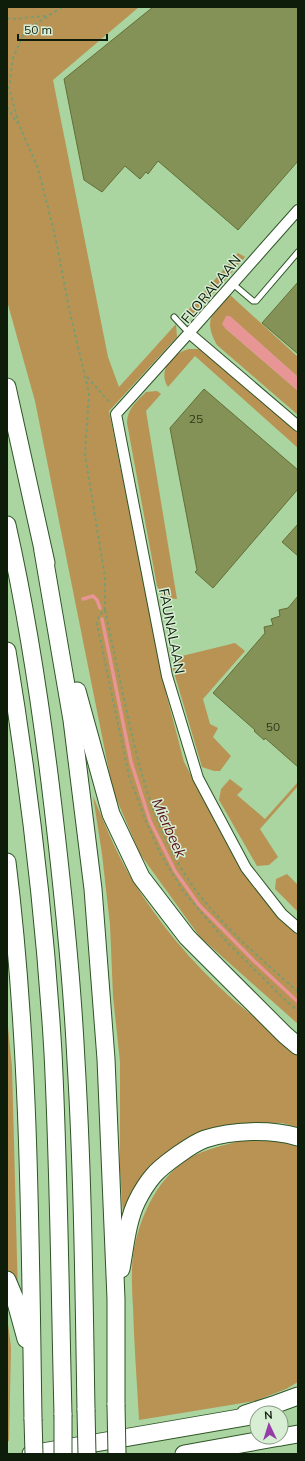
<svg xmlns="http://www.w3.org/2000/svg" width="305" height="1461" font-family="Mulish,sans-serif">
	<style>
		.green { fill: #b89354 }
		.water { fill: #e89695 }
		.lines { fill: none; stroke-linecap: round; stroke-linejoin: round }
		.stream { stroke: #e89695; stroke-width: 3.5 }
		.building { fill: #849257; stroke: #637036 }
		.service-casing { stroke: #2f5427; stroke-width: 7 }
		.minor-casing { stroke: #2f5427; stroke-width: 12 }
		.motorway-casing { stroke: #2f5427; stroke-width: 19 }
		.path { stroke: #7a9c72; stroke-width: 2; stroke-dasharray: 3 3; stroke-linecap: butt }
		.service { stroke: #fff; stroke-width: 5 }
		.minor { stroke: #fff; stroke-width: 10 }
		.motorway { stroke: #fff; stroke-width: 17 }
		.motorway-bridge-casing { stroke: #2f5427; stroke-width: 19; stroke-linecap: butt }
		.motorway-bridge { stroke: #fff; stroke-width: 17 }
		.labels { text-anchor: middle; stroke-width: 3; stroke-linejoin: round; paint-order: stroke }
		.number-label { font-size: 12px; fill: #2c3a1d }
		.street-label { font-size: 14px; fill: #0e1d0a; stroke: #d8eed4 }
		.water-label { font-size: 15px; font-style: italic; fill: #570e17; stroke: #d8eed4 }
	</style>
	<rect width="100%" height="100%" fill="#aad4a0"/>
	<g class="green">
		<polygon points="7,7 139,7 53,80 108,357 119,387 176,324 177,337 109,411 167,697 184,762 235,859 282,920 298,934 298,1024 200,937 140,854 113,791 35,401 7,301"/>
		<polygon points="238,253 245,257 197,312 188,316 184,315"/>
		<path d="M229 294 298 357V377L230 317 225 328 298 391V415L217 345C203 320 212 313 229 294Z"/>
		<path d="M189 349H198L208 352 298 433V448L195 356 168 387C157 371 173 353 189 349Z"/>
		<path d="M157 391 161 394 146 411 177 599 164 598 157 586 127 423C127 409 136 402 146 392Z"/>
		<polygon points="235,643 245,651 203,699 210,724 218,728 213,737 231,756 220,771 214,771 202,767 173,669 182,656"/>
		<polygon points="230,779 243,789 237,795 265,819 298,782 298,786 260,829 278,857 269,865 257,866 219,800 221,789"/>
		<path d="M93 796C105 825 117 855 133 881 159 923 192 963 229 996 251 1016 276 1032 298 1051V1127L282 1123H263L218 1131 186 1143 124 1229 120 1170V1062L113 996 110 925 102 854Z"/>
		<polygon points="287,874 298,885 298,912 275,889 276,879"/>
		<polygon points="7,1017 12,1067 18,1296 7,1271"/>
		<path d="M251 1139 275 1140 298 1147V1382L286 1389 255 1401 139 1420C137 1382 134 1345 133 1307 132 1290 131 1272 133 1255 139 1217 158 1174 195 1155 213 1147 231 1143 251 1139Z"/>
		<polygon points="7,1316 11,1347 9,1441 7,1442"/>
	</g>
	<polygon class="water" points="226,316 230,316 298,377 298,391 225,328 222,324"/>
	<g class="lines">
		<g class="stream">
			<polyline points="83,599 93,596 97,600 100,608"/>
			<polyline points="102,619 131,762 150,821 175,871 199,905 253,960 298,1002"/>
		</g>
	</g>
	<g class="building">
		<polygon points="153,7 298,7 298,161 238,230 158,161 148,174 146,172 140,179 125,166 102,192 84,180 64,79"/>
		<polygon points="298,282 298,354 262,323"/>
		<polygon points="204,389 298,470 298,489 213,588 195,572 197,570 170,428"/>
		<polygon points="298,524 298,556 282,542"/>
		<polygon points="298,596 298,767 265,738 264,740 254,731 255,730 213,693 265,633 264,627 273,625 271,619 280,616 279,610 288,608"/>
	</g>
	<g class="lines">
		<defs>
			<g id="service">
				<polyline points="233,284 253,301 256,301 298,252"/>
				<polyline points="174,317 189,333"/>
			</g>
			<g id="minor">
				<polyline points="298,210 189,333 298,426"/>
				<polyline points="189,333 116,414 167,676 198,778 246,868 282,914 298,928"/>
			</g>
			<g id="motorway">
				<polyline points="7,387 46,563"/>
				<path d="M7 525C28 618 42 713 53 807 63 892 72 977 76 1061 83 1178 84 1294 86 1410"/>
				<polyline points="43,551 72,720 93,889 106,1059 116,1299 116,1405"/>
				<path d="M7 651C29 784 45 918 53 1053 59 1173 60 1294 63 1415"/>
				<polyline points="77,691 111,814 141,877 187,937 285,1035 298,1046"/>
				<path d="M7 862C30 1047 30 1234 33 1419"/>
				<path d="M121 1269C125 1248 127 1221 137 1201 141 1193 147 1183 153 1176 161 1166 193 1143 205 1139 233 1130 270 1129 298 1137"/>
				<polyline points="7,1280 15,1299 26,1339"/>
				<polyline points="245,1414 276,1404 298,1396"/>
				<polyline points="281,1437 298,1434"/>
				<polyline points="31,1454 257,1415"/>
				<polyline points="184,1454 280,1437"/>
			</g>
		</defs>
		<use href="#service" class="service-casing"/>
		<use href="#minor" class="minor-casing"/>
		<use href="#motorway" class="motorway-casing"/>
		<g class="path">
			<polyline points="62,7 25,31 13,58 9,88 19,125 38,168 56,240 70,313 89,393 85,455 105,577 105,610 99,615 97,624 129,776 145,819 160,853 183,891 225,940 283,998 298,1011"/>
			<polyline points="7,18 12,19 46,16"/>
			<polyline points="7,107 17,123"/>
			<polyline points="87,377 111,404"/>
			<path d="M105 610C112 643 119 676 126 708 139 768 153 827 188 879 217 922 259 957 298 992"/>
		</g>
		<use href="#service" class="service"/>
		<use href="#minor" class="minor"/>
		<use href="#motorway" class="motorway"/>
		<defs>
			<g id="motorway-bridge">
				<polyline points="116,1405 117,1454"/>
				<polyline points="86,1410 87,1454"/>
				<polyline points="63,1415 63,1454"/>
				<polyline points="33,1419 34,1454"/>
			</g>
		</defs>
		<use href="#motorway-bridge" class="motorway-bridge-casing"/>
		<use href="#motorway-bridge" class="motorway-bridge"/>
	</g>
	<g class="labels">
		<g class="number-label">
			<text x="196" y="423">25</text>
			<text x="273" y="731">50</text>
		</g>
		<g class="street-label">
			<text transform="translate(211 289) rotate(-50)" y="5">FLORALAAN</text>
			<text transform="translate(172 631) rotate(79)" y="5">FAUNALAAN</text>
		</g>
		<g class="water-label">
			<text transform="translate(169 828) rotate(66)" y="5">Mierbeek</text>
		</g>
	</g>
	<rect width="305" height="1461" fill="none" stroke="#0e1d0a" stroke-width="16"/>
	<g transform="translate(269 1425) rotate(356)"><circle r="19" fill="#d8eed4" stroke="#879a83"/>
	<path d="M0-3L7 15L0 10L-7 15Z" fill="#943ca8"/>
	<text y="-6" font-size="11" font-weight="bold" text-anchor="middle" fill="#0e1d0a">N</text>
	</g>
	<path d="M18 34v6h89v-6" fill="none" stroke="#0e1d0a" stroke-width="2"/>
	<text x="24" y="34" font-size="12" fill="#0e1d0a" stroke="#d8eed4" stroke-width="3" paint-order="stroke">50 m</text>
</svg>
